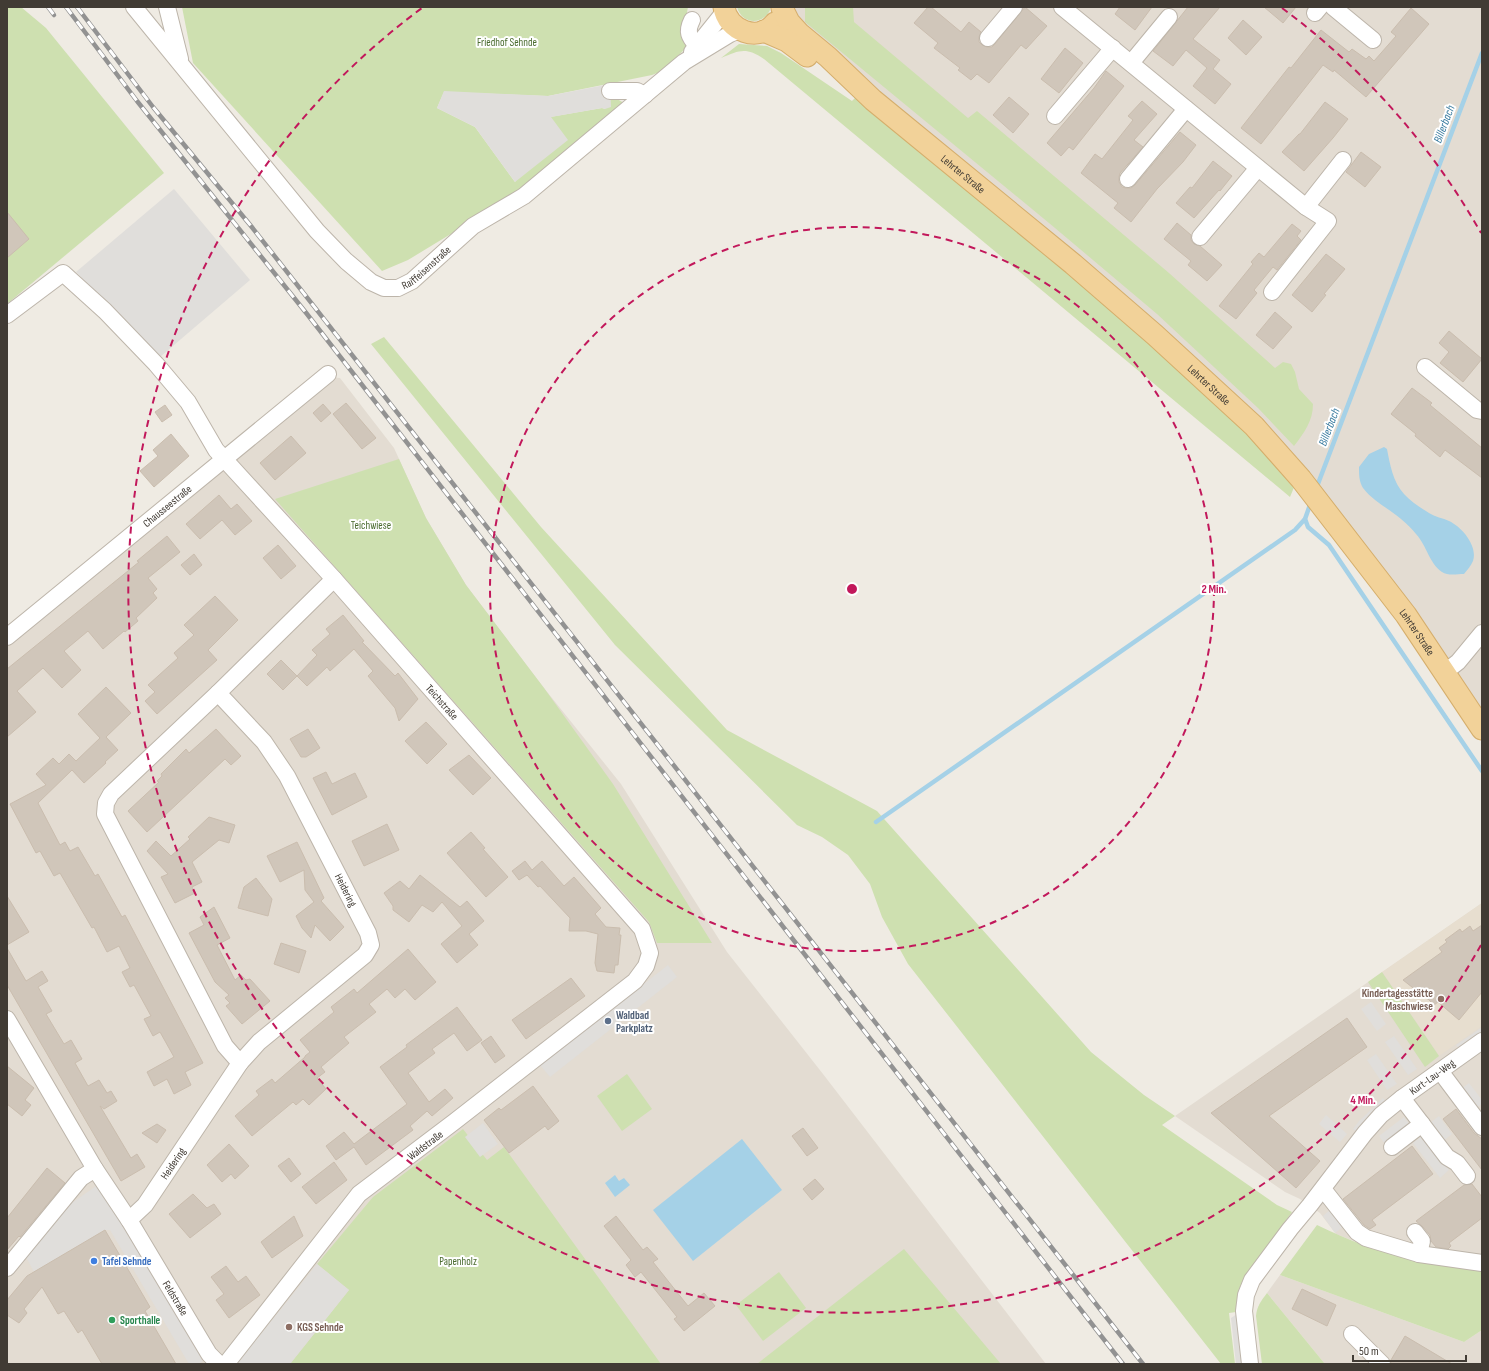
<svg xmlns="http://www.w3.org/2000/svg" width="1489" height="1371" font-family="'Sofia Sans Condensed',sans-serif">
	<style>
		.residential { fill: #e3dcd2 }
		.education { fill: #e7decf }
		.green { fill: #cee0b0 }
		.parking { fill: #e0dedb }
		.water { fill: #a5d1e7 }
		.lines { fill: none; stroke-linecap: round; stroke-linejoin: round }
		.stream { stroke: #a5d1e7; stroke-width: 4.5 }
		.building { fill: #d0c6ba; stroke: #cabdae }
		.minor-casing { stroke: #bdb5aa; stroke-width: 18 }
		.major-casing { stroke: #d5ae6c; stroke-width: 23 }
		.minor { stroke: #fff; stroke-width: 16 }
		.major { stroke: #f2d299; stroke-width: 21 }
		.rail-casing { stroke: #929292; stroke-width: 4.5 }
		.rail { stroke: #fff; stroke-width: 3; stroke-dasharray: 9; stroke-linecap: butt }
		.ring { fill: none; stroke: #c2185b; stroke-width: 2; stroke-dasharray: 7 5 }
		.education-dot { fill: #8d6e63; stroke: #fff; stroke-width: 1.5 }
		.service-dot { fill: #5c6f8a; stroke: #fff; stroke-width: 1.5 }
		.shop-dot { fill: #3f7fe0; stroke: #fff; stroke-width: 1.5 }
		.leisure-dot { fill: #2e9e5b; stroke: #fff; stroke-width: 1.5 }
		.labels { text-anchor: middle; stroke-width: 4; stroke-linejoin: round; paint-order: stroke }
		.park-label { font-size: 11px; fill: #4a6b2f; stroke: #fff }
		.street-label { font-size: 11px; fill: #413b34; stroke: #fff }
		.education-label { font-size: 11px; font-weight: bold; fill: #785e54; stroke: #fff; text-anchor: end }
		.service-label { font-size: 11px; font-weight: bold; fill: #4e5e75; stroke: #fff; text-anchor: start }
		.shop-label { font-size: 11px; font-weight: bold; fill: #366cbe; stroke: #fff; text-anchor: start }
		.leisure-label { font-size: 11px; font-weight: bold; fill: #27864d; stroke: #fff; text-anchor: start }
		.water-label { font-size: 12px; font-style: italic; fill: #3a7ca0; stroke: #fff }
		.centre { fill: #c2185b; stroke: #fff; stroke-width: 2 }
		.ring-label { font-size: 12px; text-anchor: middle; font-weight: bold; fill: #c2185b; stroke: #fff; stroke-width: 4; stroke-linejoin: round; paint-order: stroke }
	</style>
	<rect width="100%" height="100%" fill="#efebe3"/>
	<g class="residential">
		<polygon points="783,7 1482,7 1482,732 1301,479"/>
		<polygon points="320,376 340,378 394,448 426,518 466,585 544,688 621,784 727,952 823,1074 1046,1364 7,1364 7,629"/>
		<polygon points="1482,903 1482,1269 1415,1259 1374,1249 1336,1234 1320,1213 1300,1199 1285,1192 1175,1116"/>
		<polygon points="1280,1275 1464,1342 1482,1330 1482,1364 1325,1364 1267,1293"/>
	</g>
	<polygon class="education" points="1482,903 1482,1026 1439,1056 1382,972"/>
	<g class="green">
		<polygon points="7,7 21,7 46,28 164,173 7,304"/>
		<polygon points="182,7 688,7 684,29 687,44 685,49 662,71 652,75 548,96 444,92 437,108 475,127 515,182 550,117 602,108 605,109 611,97 617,99 624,103 525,189 408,260 382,271 193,63"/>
		<path d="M737 7H771C766 25 742 26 737 7Z"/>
		<path d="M805 7H853L854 22 968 118 977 111 1169 273 1275 368 1283 362 1291 364 1295 372 1299 389 1313 404C1313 421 1304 433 1294 446L1258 408 1157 314 1055 228 805 22Z"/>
		<path d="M739 44 767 46 781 53 852 101 856 97 1067 269 1237 421 1295 485 1290 497 764 59C746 47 740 50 721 58Z"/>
		<polygon points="384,337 541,527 727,730 877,811 1091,1052 1144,1095 1175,1116 1162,1125 1277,1205 1292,1212 1242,1282 1238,1292 1236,1312 1229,1313 1235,1364 1221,1364 908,964 882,917 870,884 848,855 822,837 797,825 615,645 371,344"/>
		<polygon points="399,459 426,518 466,585 544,688 613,784 712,943 657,943 649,922 275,499"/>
		<polygon points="1382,972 1439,1056 1425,1067 1368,982"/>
		<polygon points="627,1074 652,1109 622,1131 597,1096"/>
		<polygon points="463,1129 487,1160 504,1147 661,1364 290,1364 349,1290 317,1264 373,1197"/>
		<path d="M1317 1225C1348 1240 1380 1253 1415 1259 1437 1264 1460 1265 1482 1268V1330L1464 1342 1280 1275Z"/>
		<polygon points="904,1249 1001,1364 757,1364"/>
		<polygon points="779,1272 806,1308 763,1341 736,1305"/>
		<path d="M1267 1293 1325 1364H1262L1256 1316C1257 1306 1261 1301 1267 1293Z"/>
	</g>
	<g class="parking">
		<polygon points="610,84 611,107 605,109 602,108 551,117 568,140 515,182 475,127 437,108 444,91 548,96"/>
		<polygon points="174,189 250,280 160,357 76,272"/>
		<polygon points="668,965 677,977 550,1077 540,1065"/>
		<polygon points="1371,1002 1386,1024 1377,1031 1361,1009"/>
		<polygon points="1481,1028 1482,1033 1459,1049 1456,1045"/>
		<polygon points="1394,1036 1417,1069 1408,1075 1385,1042"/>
		<polygon points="1376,1054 1397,1084 1387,1090 1367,1060"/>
		<polygon points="1469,1083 1482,1100 1482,1104 1476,1108 1461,1089"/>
		<polygon points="1383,1098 1386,1102 1357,1132 1353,1129 1359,1121"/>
		<polygon points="1326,1115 1347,1134 1340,1142 1319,1124"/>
		<polygon points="1439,1116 1452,1134 1443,1141 1430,1123"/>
		<polygon points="1404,1117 1410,1125 1385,1144 1379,1136"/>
		<polygon points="483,1123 498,1144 480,1157 465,1137"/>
		<polygon points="1423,1135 1449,1170 1440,1178 1413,1143"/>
		<polygon points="99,1184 203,1361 199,1364 189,1364 110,1230 105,1230 34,1272 26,1257 69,1205"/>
		<polygon points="1331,1209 1344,1226 1335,1233 1323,1216"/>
		<polygon points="317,1264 349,1290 290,1364 237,1364"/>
		<polygon points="1240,1312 1246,1364 1236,1364 1231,1318"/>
	</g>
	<g class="water">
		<path d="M1384 447 1387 449C1390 465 1393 482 1404 494 1411 502 1421 508 1429 513 1435 517 1443 518 1449 521 1462 527 1478 546 1473 561 1471 566 1467 570 1464 574 1457 574 1448 576 1442 572 1429 563 1427 546 1416 534 1412 529 1407 524 1401 519 1388 508 1374 502 1363 488 1359 481 1359 475 1359 467L1369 454Z"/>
		<polygon points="742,1139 782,1190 693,1261 653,1210"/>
		<polygon points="615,1175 619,1181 624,1178 630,1185 615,1197 605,1183"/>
	</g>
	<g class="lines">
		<g class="stream">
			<polyline points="1316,489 1482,53"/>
			<polyline points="1305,519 1308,527 1329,545 1482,771"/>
			<polyline points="876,822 1295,530 1305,519 1311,502"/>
		</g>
	</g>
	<g class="building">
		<polygon points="928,7 931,7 961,32 969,22 981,32 979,37 979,42 982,45 987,47 992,47 995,44 1025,7 1047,26 1026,49 1021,45 989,83 977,74 971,80 958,70 960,68 934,48 938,43 914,23"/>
		<polygon points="1120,7 1152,7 1135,30 1115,14"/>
		<polygon points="1188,7 1220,7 1193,39 1220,60 1213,69 1231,84 1215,104 1193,86 1207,68 1186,50 1173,66 1153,51"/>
		<polygon points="1264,7 1296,7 1283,23"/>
		<polygon points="1411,8 1429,24 1366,97 1334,70 1333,72 1323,65 1261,144 1241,128 1289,67 1291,68 1321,30 1349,52 1352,49 1366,59 1369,56 1374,61 1396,36 1391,32"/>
		<polygon points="1243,20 1262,37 1246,55 1228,38"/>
		<polygon points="1065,48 1083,63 1059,93 1041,79"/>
		<polygon points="1106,71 1124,86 1073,150 1069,147 1061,156 1047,143 1094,88"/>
		<polygon points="1009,97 1029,114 1013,133 993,115"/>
		<polygon points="1142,101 1157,114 1134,140 1143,147 1120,173 1119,177 1119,182 1122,187 1126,188 1131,188 1135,185 1180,132 1196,145 1183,162 1157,189 1131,222 1114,208 1118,203 1081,173 1095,154 1102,159 1133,120 1128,116"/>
		<polygon points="1325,102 1348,119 1333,138 1304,171 1282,152 1299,134 1300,134"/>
		<polygon points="1361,152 1381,167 1365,187 1346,172"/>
		<polygon points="1213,161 1232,176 1220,191 1219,190 1194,218 1176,203 1190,187 1192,188"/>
		<polygon points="7,212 29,239 7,258"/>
		<polygon points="1177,223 1191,235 1191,240 1194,244 1200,246 1222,265 1207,281 1188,265 1191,261 1164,239"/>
		<polygon points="1292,224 1301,231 1297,236 1301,240 1277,270 1273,267 1254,290 1257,293 1236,319 1219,306 1253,264 1251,262 1259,253 1264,257"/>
		<polygon points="1326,254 1345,269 1324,294 1326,295 1312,312 1292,295"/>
		<polygon points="1275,312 1292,327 1273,349 1256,335"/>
		<polygon points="1449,331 1482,359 1463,382 1440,363 1449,352 1439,343"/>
		<polygon points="1412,388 1432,403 1430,405 1482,448 1482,478 1445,450 1440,457 1415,436 1416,434 1391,414"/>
		<polygon points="346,403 376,438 362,449 333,414"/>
		<polygon points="323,404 331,413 321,422 313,413"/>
		<polygon points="165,405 172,415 162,422 155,412"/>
		<polygon points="171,434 189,456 154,487 140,471 158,456 153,450"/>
		<polygon points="291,436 306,453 275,480 260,463"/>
		<polygon points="219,495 231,509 237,504 252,521 235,535 222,520 200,539 186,524"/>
		<polygon points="167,536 180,552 148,578 157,589 153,593 157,598 136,618 138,621 125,632 124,631 103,649 88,631 64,651 81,670 62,688 43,668 17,691 36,712 7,737 7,669 139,562 137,561"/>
		<polygon points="278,545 296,566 281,579 263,558"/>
		<polygon points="194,554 202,565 190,575 181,565"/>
		<polygon points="215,596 238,620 208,650 217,660 157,714 145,701 155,692 148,685 178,658 174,653 194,635 184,625"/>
		<polygon points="343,615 364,641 362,642 395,676 398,673 418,699 399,721 395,708 368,676 373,671 354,649 330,671 327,667 307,686 297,676 317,655 312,650 330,634 326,629"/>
		<polygon points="281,660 297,676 283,690 267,674"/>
		<polygon points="106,687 131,713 106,737 118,750 105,762 106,763 84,783 72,770 38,803 60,845 65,842 70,851 78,847 95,876 98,874 122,917 125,915 203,1063 185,1072 191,1085 174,1094 167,1079 154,1086 147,1072 174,1057 160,1032 153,1036 144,1019 151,1016 134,985 130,987 122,972 130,968 119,946 107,952 94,927 92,928 60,873 54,876 40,851 36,853 10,804 46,785 36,774 53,758 59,764 69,754 76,761 100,738 78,714"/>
		<polygon points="426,722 447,744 427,764 405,741"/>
		<polygon points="216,729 241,756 231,765 225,759 147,832 128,811 159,782 157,781 162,776 161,774 186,749 189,753"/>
		<polygon points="308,729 320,748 306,757 301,757 290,739"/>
		<polygon points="469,755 491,778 473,795 449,770"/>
		<polygon points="326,772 332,784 355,773 367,797 332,815 313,778"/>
		<polygon points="209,817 235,825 229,843 219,840 192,862 202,882 192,887 195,893 175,903 161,877 168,874 147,851 156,841 171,856 190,839 188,837"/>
		<polygon points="387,824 399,850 364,866 352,841"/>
		<polygon points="471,832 485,848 483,849 508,877 486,897 447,853"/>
		<polygon points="297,842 324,898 321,901 344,927 330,941 315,925 311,938 302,928 296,916 314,902 305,890 304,870 280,882 267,856"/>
		<polygon points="525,861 532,870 542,861 564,886 574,877 601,908 595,914 606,927 620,928 619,935 621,935 618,965 615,965 614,973 597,971 595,963 598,934 586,931 569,931 570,918 540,886 538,887 527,875 519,880 512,871"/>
		<polygon points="420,875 460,907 467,901 484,921 469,934 478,945 457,963 441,944 462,926 442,902 433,912 422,905 409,922 393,910 393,906 384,893 400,881 409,889"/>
		<polygon points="256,878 272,899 268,916 238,908 244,887"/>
		<polygon points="7,896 29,932 7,945"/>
		<polygon points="214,907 230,938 217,945 235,980 241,975 246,980 250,979 270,1001 242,1024 226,1006 230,1003 225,998 229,995 215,982 189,933 204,925 200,917"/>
		<polygon points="1482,925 1482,992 1459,1020 1438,1002 1434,1005 1428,999 1427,999 1403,980 1442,952 1439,948 1447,942 1445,940 1460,929 1462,932 1470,926 1473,931"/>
		<polygon points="281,943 306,951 299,973 274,964"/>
		<polygon points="7,948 26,981 42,971 48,981 38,987 52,1011 46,1014 64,1044 71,1040 78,1052 82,1059 75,1063 88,1086 99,1080 107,1093 111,1091 117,1101 104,1109 100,1106 131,1158 137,1154 145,1167 121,1181 7,985"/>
		<polygon points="408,949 436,982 415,1000 405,989 395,998 387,989 369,1004 376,1012 344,1037 349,1043 321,1067 325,1072 317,1078 326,1089 309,1105 303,1099 296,1105 293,1102 252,1136 235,1116 259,1095 256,1091 272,1079 275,1083 305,1057 305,1056 310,1052 300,1040 334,1012 331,1007 354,989 357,993"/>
		<polygon points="571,978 585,996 526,1039 512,1020"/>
		<polygon points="457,1007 482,1040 467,1051 454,1033 432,1049 435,1053 408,1073 429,1102 445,1089 453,1098 432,1116 427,1111 410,1126 413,1130 366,1165 354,1147 336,1160 326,1146 344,1132 354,1144 407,1104 380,1067 407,1047 406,1045"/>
		<polygon points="1347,1018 1367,1047 1269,1116 1320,1161 1296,1188 1211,1113"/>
		<polygon points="491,1036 505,1056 495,1063 481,1043"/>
		<polygon points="7,1066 34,1088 25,1100 31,1105 22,1116 7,1104"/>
		<polygon points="533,1086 559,1121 548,1130 545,1126 509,1153 484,1120 499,1108 501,1110"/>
		<polygon points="1456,1109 1474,1133 1482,1139 1482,1170 1443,1119"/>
		<polygon points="157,1124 166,1130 157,1143 142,1133"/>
		<polygon points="803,1128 818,1148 807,1156 792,1136"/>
		<polygon points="229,1144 249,1166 235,1179 231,1174 222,1182 207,1165"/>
		<polygon points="1412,1146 1433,1174 1372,1220 1376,1225 1370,1229 1364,1225 1343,1199"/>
		<polygon points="289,1158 301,1174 291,1182 278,1166"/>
		<polygon points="334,1162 347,1180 316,1204 302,1187"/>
		<polygon points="47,1168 65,1183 20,1237 19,1236 7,1250 7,1218"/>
		<polygon points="815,1179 824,1189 812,1200 803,1189"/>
		<polygon points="1472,1184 1482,1197 1482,1218 1449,1243 1451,1246 1448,1249 1436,1247 1431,1241 1430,1235 1422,1226 1416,1221 1464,1185"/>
		<polygon points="193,1194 207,1208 214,1204 221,1214 190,1238 169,1214"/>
		<polygon points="294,1216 303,1236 272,1258 261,1242"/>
		<polygon points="616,1216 643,1250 647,1247 658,1259 653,1262 688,1306 704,1293 715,1306 684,1331 674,1319 677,1317 641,1272 635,1277 626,1265 631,1260 604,1226"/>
		<polygon points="105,1230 150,1307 145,1311 176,1364 102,1364 82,1330 78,1333 64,1311 58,1314 42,1287 24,1309 27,1313 19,1323 7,1315 7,1300 27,1276"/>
		<polygon points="226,1266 238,1282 246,1276 260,1295 229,1318 216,1300 224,1294 211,1277"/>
		<polygon points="1302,1289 1336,1305 1327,1326 1292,1309"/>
		<polygon points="1405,1336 1452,1364 1391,1364 1391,1360"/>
	</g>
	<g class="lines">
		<defs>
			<g id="minor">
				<path id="s1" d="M134 7 317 231 346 261 371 282 384 288H398L412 281 473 226 524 196 684 62 730 34 740 30"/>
				<polyline points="167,7 180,59"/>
				<polyline points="1062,7 1306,207 1328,221 1272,292"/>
				<polyline points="1333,7 1373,40"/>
				<polyline points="1315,13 1320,7"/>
				<path d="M692 20C686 32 689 37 697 46"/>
				<polyline points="988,38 1014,7"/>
				<polyline points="692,52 725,11"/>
				<polyline points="1131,63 1169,17"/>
				<polyline points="610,91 637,91 645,95"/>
				<polyline points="1055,116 1113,48"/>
				<polyline points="1128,179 1186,109"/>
				<polyline points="1306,207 1343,160"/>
				<polyline points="1200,237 1258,168"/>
				<path id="s2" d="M7 315 63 273 105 311 156 364 188 402 216 450 334 579 642 929 650 953 646 966 635 981 454 1122 359 1194 226 1364"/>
				<polyline points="1425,367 1477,410 1482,411"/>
				<path id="s3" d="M7 637 328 374"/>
				<polyline points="1445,672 1458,662 1482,633"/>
				<path id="s4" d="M7 1019 95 1169 129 1220 209 1354 219 1364"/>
				<polyline points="240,1063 225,1046 105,814 106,803 111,794 218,693 334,579"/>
				<polyline points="1440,1071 1482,1127"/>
				<polyline points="1402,1098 1447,1157 1457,1163 1467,1176"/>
				<polyline points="1392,1147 1422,1124"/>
				<polyline points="1323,1189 1357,1232 1366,1238 1419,1254 1482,1263"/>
				<path id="s5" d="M129 1220 145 1205 240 1063 259 1042 365 955 371 945 368 933 287 776 264 742 218 693"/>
				<polyline points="1415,1232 1422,1241 1419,1254"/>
				<polyline points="7,1268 81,1178 95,1169"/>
				<polyline points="1352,1334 1382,1364"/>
				<path id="s6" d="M1250 1364 1244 1311 1246 1295 1252 1280 1290 1229 1310 1205 1365 1133 1381 1115 1402 1098 1482 1041"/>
			</g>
			<g id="major">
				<path d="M724 7C727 31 759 43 775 23"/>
				<path id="s7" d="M782 8 789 22 799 33 828 57 873 100 1073 264 1155 335 1254 426 1301 479 1406 615 1482 729"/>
				<polyline points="764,31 787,41 807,56"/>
			</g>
		</defs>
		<use href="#minor" class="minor-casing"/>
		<use href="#major" class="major-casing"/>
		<use href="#minor" class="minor"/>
		<use href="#major" class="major"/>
		<defs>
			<g id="rail">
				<polyline points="48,7 54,15"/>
				<polyline points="66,7 137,101 307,314 1123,1364"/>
				<polyline points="77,7 153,107 251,226 1143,1364"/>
			</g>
		</defs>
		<use href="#rail" class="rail-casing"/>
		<use href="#rail" class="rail"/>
	</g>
	<g class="ring">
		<circle cx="852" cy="589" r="362"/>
		<path d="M1481 945A723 723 0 1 1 422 8M1282 8A723 723 0 0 1 1481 233"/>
	</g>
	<g class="education-dot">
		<circle cx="1441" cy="999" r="4"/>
		<circle cx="289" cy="1327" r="4"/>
	</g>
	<circle class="service-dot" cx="608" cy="1021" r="4"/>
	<circle class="shop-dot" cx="94" cy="1261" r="4"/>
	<circle class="leisure-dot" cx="112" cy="1320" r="4"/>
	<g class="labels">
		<g class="park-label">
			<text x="507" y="46">Friedhof Sehnde</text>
			<text x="371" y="529">Teichwiese</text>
			<text x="458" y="1265">Papenholz</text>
		</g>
		<g class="street-label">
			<text dy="4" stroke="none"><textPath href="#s7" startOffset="247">Lehrter Straße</textPath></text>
			<text dy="4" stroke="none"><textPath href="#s1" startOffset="427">Raiffeisenstraße</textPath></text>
			<text dy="4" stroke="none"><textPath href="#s7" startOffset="571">Lehrter Straße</textPath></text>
			<text dy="4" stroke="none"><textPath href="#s3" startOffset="207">Chausseestraße</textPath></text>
			<text dy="4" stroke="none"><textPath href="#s7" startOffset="895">Lehrter Straße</textPath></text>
			<text dy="4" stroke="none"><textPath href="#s2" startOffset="644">Teichstraße</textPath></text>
			<text transform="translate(346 890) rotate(63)" y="4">Heidering</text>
			<text dy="4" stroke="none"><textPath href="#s6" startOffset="359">Kurt-Lau-Weg</textPath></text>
			<text transform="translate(425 1145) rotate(-37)" y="4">Waldstraße</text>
			<text dy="4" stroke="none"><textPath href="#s5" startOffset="72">Heidering</textPath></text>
			<text dy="4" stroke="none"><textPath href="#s4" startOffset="326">Feldstraße</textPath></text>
		</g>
		<g class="education-label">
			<text x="1433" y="997">Kindertagesstätte<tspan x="1433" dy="13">Maschwiese</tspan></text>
			<text x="297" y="1331" text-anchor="start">KGS Sehnde</text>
		</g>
		<g class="service-label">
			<text x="616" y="1019">Waldbad<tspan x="616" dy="13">Parkplatz</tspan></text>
		</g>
		<g class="shop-label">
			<text x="102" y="1265">Tafel Sehnde</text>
		</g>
		<g class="leisure-label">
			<text x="120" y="1324">Sporthalle</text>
		</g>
		<g class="water-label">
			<text transform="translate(1444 124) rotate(-69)" y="4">Billerbach</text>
			<text transform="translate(1329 427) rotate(-69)" y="4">Billerbach</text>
		</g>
	</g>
	<circle cx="852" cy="589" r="6" class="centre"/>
	<g class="ring-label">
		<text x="1214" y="593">2 Min.</text>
		<text x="1363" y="1104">4 Min.</text>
	</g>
	<rect width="1489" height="1371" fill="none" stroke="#413b34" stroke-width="16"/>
	<path d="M1353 1355v6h113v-6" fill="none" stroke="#413b34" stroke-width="2"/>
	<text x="1359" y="1355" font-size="12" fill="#413b34" stroke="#ffffff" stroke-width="3" paint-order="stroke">50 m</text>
</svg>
